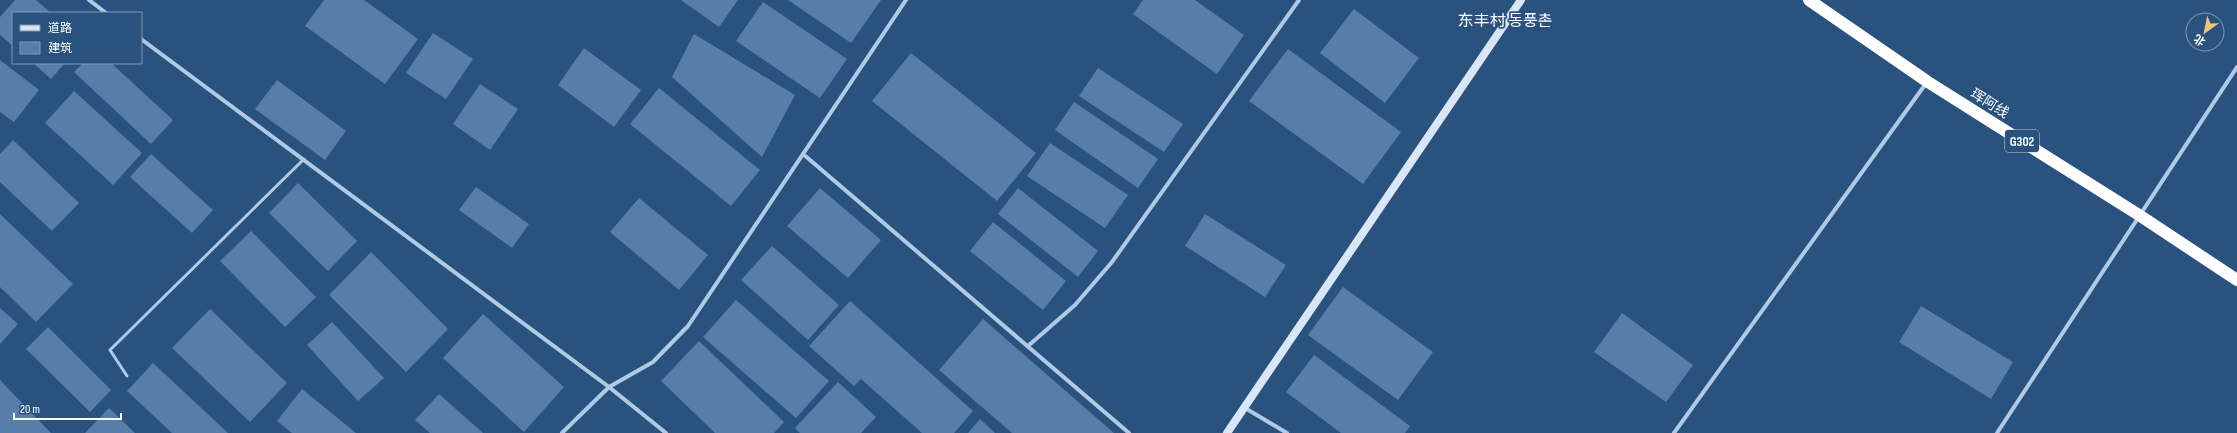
<svg xmlns="http://www.w3.org/2000/svg" width="2237" height="433" font-family="'Sofia Sans Condensed','Noto Sans SC','Noto Sans KR',sans-serif">
	<style>
		.building { fill: #567ea9 }
		.lines { fill: none; stroke-linecap: round; stroke-linejoin: round }
		.lane { stroke: #b0cae5; stroke-width: 3 }
		.street { stroke: #b0cae5; stroke-width: 4 }
		.secondary { stroke: #d9e6f5; stroke-width: 8 }
		.highway { stroke: #fff; stroke-width: 12 }
		.labels { text-anchor: middle; stroke-width: 3.5; stroke-linejoin: round; paint-order: stroke }
		.shield { fill: #29527f; stroke: #bfcbd9; stroke-width: 1 }
		.shield-label { font-size: 13px; font-weight: bold; fill: #fff }
		.street-label { font-size: 14px; fill: #fff; stroke: #29527f }
		.quarter-label { font-size: 16px; fill: #fff; stroke: #29527f }
	</style>
	<rect width="100%" height="100%" fill="#29527f"/>
	<g class="building">
		<polygon points="15,0 36,0 51,13 13,13 13,46 0,35 0,17"/>
		<polygon points="324,0 364,0 418,39 385,84 305,26"/>
		<polygon points="681,0 738,0 719,27"/>
		<polygon points="788,0 881,0 851,43"/>
		<polygon points="1143,0 1195,0 1244,35 1217,74 1133,14"/>
		<polygon points="763,2 847,59 820,98 736,41"/>
		<polygon points="1354,9 1419,58 1385,103 1320,53"/>
		<polygon points="433,33 473,59 446,99 406,73"/>
		<polygon points="694,34 795,95 762,157 672,77"/>
		<polygon points="584,48 641,90 614,127 558,85"/>
		<polygon points="1288,49 1401,132 1363,184 1249,101"/>
		<polygon points="911,53 1036,153 997,201 872,101"/>
		<polygon points="0,60 39,90 14,122 0,112"/>
		<polygon points="33,63 65,63 51,79"/>
		<polygon points="83,63 111,63 173,120 151,144 74,72"/>
		<polygon points="1098,68 1183,124 1164,152 1079,96"/>
		<polygon points="277,80 346,131 325,160 255,109"/>
		<polygon points="480,84 518,109 490,150 453,124"/>
		<polygon points="659,88 760,170 731,206 630,124"/>
		<polygon points="74,91 142,153 113,185 45,123"/>
		<polygon points="1074,102 1158,159 1138,188 1055,130"/>
		<polygon points="13,140 79,203 52,231 0,182 0,154"/>
		<polygon points="1050,143 1128,195 1105,228 1027,176"/>
		<polygon points="151,154 213,210 192,233 130,177"/>
		<polygon points="298,183 357,241 328,271 269,213"/>
		<polygon points="476,187 529,224 512,248 459,210"/>
		<polygon points="820,188 881,240 848,278 787,226"/>
		<polygon points="1018,188 1098,251 1078,277 998,214"/>
		<polygon points="639,198 708,255 679,290 610,232"/>
		<polygon points="0,214 73,284 36,322 0,287"/>
		<polygon points="1205,214 1286,265 1265,297 1185,246"/>
		<polygon points="993,222 1066,281 1043,310 970,251"/>
		<polygon points="251,231 316,297 285,327 220,261"/>
		<polygon points="772,246 839,305 808,340 741,280"/>
		<polygon points="371,252 448,329 406,372 329,295"/>
		<polygon points="1343,287 1433,352 1398,400 1308,335"/>
		<polygon points="736,300 829,381 796,418 703,337"/>
		<polygon points="850,301 973,411 954,433 922,433 861,379 854,386 809,346"/>
		<polygon points="1921,306 2013,362 1991,399 1899,342"/>
		<polygon points="0,308 18,324 0,344"/>
		<polygon points="210,309 287,383 250,422 172,348"/>
		<polygon points="1622,313 1693,365 1666,402 1594,352"/>
		<polygon points="483,314 564,387 524,432 443,358"/>
		<polygon points="983,319 1114,433 1012,433 939,370"/>
		<polygon points="332,322 384,378 358,401 307,345"/>
		<polygon points="48,327 111,390 90,412 26,349"/>
		<polygon points="699,341 784,422 774,433 715,433 661,381"/>
		<polygon points="1314,355 1410,426 1405,433 1341,433 1286,392"/>
		<polygon points="153,363 228,433 172,433 127,391"/>
		<polygon points="0,380 51,433 0,433"/>
		<polygon points="838,382 876,417 861,433 800,433 795,428"/>
		<polygon points="302,389 356,433 292,433 277,421"/>
		<polygon points="439,394 483,433 430,433 415,420"/>
		<polygon points="109,408 135,433 85,433"/>
		<polygon points="980,419 995,433 968,433"/>
	</g>
	<g class="lines">
		<polyline class="lane" points="127,376 110,350 304,159"/>
		<g class="street">
			<polyline points="89,0 106,13"/>
			<polyline points="141,39 609,387 666,433"/>
			<polyline points="803,154 1129,433"/>
			<polyline points="1028,346 1075,305 1112,262 1299,0"/>
			<polyline points="1245,408 1287,433"/>
			<polyline points="562,433 609,387 653,362 688,326 906,0"/>
			<polyline points="1674,433 1927,82"/>
			<polyline points="1997,433 2237,67"/>
		</g>
		<polyline class="secondary" points="1227,433 1521,0"/>
		<polyline class="highway" points="1809,0 1928,82 2139,215 2237,280"/>
	</g>
	<g class="labels">
		<rect class="shield" x="2005" y="130" width="34" height="22" rx="3"/>
		<g class="shield-label">
			<text x="2022" y="146">G302</text>
		</g>
		<g class="street-label">
			<text transform="translate(1990 103) rotate(32)" y="5">珲阿线</text>
		</g>
		<g class="quarter-label">
			<text x="1505" y="26">东丰村 동풍촌</text>
		</g>
	</g>
	<rect x="12" y="12" width="130" height="52" fill="#29527f" stroke="#7f97b2"/>
	<rect x="20" y="25" width="20" height="6" fill="#d9e6f5" stroke="#7f97b2"/>
	<text x="48" y="32" font-size="12" fill="#ffffff">道路</text>
	<rect x="20" y="42" width="20" height="12" fill="#567ea9" stroke="#7f97b2"/>
	<text x="48" y="52" font-size="12" fill="#ffffff">建筑</text>
	<g transform="translate(2205 32) rotate(213)"><circle r="19" fill="#29527f" stroke="#7f97b2"/>
	<path d="M0-3L7 15L0 10L-7 15Z" fill="#ecc677"/>
	<text y="-6" font-size="11" font-weight="bold" text-anchor="middle" fill="#ffffff">北</text>
	</g>
	<path d="M14 413v6h107v-6" fill="none" stroke="#ffffff" stroke-width="2"/>
	<text x="20" y="413" font-size="12" fill="#ffffff" stroke="#29527f" stroke-width="3" paint-order="stroke">20 m</text>
</svg>
